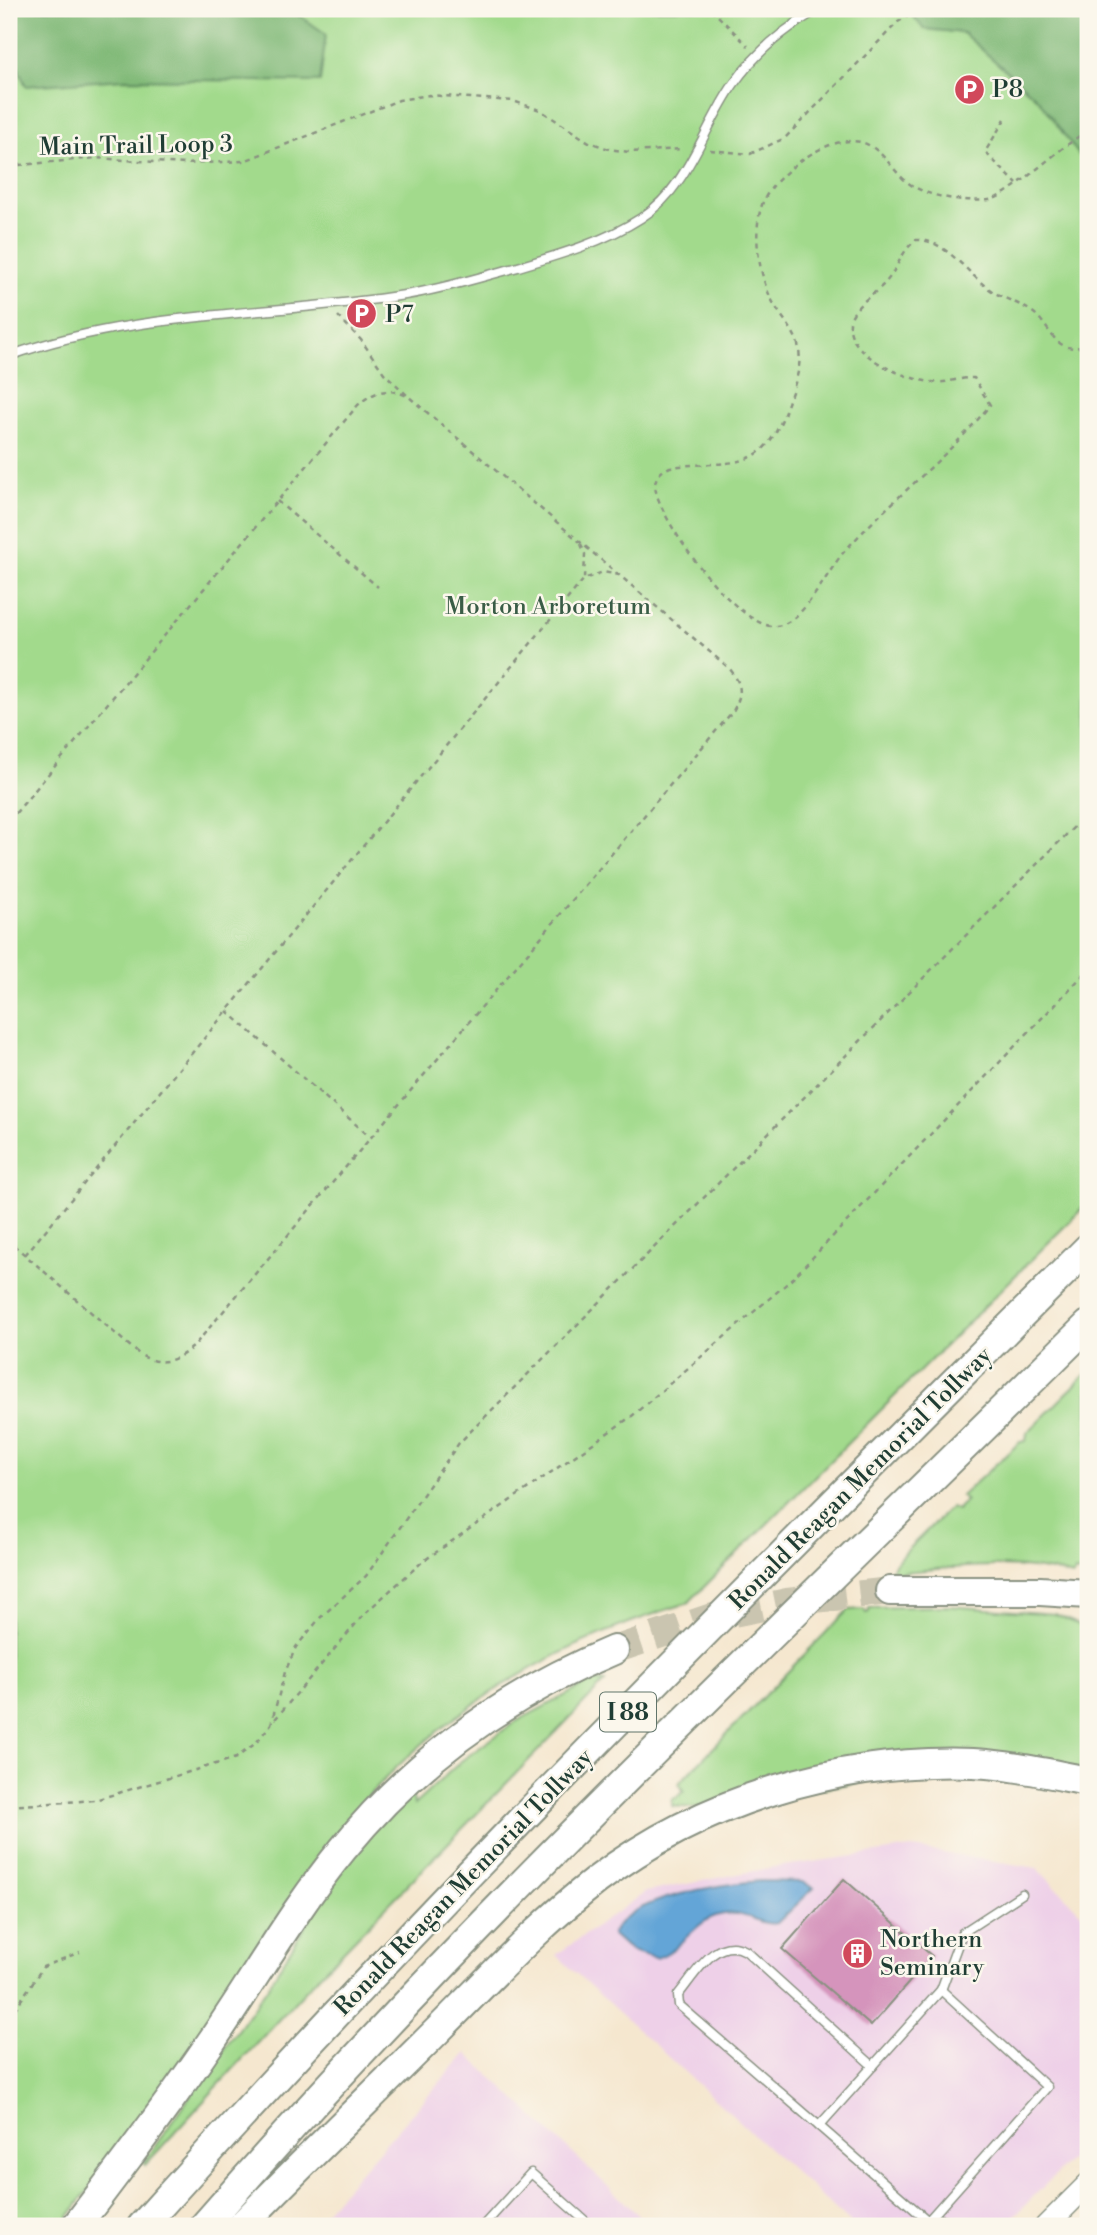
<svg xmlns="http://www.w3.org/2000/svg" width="1097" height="2235" font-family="'Libre Bodoni',serif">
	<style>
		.built { fill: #eed0e8 }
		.green { fill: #a2da8c; stroke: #608c60; stroke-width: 2 }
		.forest { fill: #81ba78; stroke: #507c56; stroke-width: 2 }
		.water { fill: #63a5d7; stroke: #417186; stroke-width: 2 }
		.building { fill: #d594bc }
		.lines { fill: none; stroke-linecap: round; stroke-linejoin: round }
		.motorway-tunnel { stroke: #cac5b0; stroke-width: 28; stroke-dasharray: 28 14; stroke-linecap: butt }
		.service-casing { stroke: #8a9282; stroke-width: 11 }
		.secondary-casing { stroke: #8a9282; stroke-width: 24 }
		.motorway-casing { stroke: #8a9282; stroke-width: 32 }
		.path { stroke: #8a9282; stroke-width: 2.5; stroke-dasharray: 5 5; stroke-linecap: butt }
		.service { stroke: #fff; stroke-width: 8 }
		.secondary { stroke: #fff; stroke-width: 21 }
		.motorway { stroke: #fff; stroke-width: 28 }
		.labels { text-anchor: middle; stroke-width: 5; stroke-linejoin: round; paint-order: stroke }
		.shield { fill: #fbf7ec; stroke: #61756b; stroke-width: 2 }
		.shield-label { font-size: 23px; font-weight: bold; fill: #1f3d34 }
		.poi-label { font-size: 24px; fill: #1f3d34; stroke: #fbf7ec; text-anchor: start }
		.street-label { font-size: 24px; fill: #1f3d34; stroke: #fbf7ec }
		.park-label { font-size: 24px; fill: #395c46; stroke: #fbf7ec }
	</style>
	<rect width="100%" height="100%" fill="#fbf7ec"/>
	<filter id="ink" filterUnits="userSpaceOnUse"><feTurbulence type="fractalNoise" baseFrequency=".0143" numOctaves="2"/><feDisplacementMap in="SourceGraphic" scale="14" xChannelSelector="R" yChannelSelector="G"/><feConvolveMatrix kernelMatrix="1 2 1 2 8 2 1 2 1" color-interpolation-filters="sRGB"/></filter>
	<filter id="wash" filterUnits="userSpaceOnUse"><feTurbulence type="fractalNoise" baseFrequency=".00686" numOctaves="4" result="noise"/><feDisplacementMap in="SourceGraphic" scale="28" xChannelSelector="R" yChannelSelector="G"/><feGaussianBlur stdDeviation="1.57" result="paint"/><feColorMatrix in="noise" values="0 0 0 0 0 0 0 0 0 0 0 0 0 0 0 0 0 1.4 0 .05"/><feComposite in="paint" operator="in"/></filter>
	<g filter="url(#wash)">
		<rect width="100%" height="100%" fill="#f5e7cf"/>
		<g class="built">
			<polygon points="912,1848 1037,1868 1088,1920 1088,2142 1004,2226 854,2226 556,1955 646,1892 769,1868"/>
			<polygon points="466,2053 650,2226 312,2226"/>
		</g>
		<g class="green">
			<path d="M9 9H1088V1203L688 1603C546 1645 419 1724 329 1843 291 1892 262 1948 228 1999 175 2076 117 2151 62 2226H9Z"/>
			<path d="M1088 1372V1574L1075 1572 1073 1576C1013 1558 949 1569 888 1573L903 1554 951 1507 957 1510 966 1501 961 1496 1020 1442 1026 1441 1027 1433Z"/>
			<polygon points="948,1606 1055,1614 1088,1629 1088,1771 1009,1759 694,1808 672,1806 672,1800 684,1792 679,1783 848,1610 864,1609 866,1613 869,1612 869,1608"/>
			<polygon points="594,1680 605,1682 315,1980 145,2165 143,2163 267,1988 349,1855 405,1792 413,1798 414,1805 461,1761 515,1722"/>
		</g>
		<g class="forest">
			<polygon points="9,9 290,9 326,34 320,82 124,79 26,86 9,48"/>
			<polygon points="907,9 1088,9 1088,159 1079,155 1038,99 963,33 924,29"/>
		</g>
		<path class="water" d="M759 1881 803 1882 814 1888 777 1923C760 1927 743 1908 719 1915 694 1921 682 1950 656 1958L631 1951 612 1934C627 1897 724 1884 759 1881Z"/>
		<g id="blocks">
			<polygon class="building" points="844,1879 932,1956 871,2026 782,1949"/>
		</g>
	</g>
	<g filter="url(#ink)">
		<use href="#blocks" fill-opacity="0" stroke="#8a9282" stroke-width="2"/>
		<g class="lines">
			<polyline class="motorway-tunnel" points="614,1650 709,1618 787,1602 890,1591"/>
			<defs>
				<g id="service">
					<path d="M9 356C135 310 274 316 405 295 443 289 481 277 518 267 559 255 604 242 641 218 689 187 702 130 733 85 755 53 785 28 819 9"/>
					<path d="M819 2126 679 2005 678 1995C695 1975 716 1934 746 1951L873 2066"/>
					<polyline points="944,2220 928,2221 819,2126 941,1990 962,1933 1022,1894"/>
					<polyline points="928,2221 1047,2087 941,1990"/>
					<polyline points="483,2226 531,2173 591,2226"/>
					<polyline points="942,2226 944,2220 961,2222 965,2226"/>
				</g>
				<polyline id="secondary" points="1046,2226 1088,2184"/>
				<g id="motorway">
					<polyline points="890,1591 1040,1591 1088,1594"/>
					<path d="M76 2226C122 2166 168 2105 211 2042 255 1978 294 1909 343 1849 416 1759 508 1694 614 1650"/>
					<path d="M142 2226C444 1888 768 1569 1088 1248"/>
					<path d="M204 2226C480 1909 789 1621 1088 1325"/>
					<path d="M241 2226C306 2159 373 2095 439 2029 490 1978 540 1924 597 1880 702 1800 842 1758 973 1763 1012 1765 1051 1774 1088 1781"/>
				</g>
			</defs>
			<use href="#service" class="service-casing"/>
			<use href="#secondary" class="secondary-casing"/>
			<use href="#motorway" class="motorway-casing"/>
			<g class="path">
				<polyline points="711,9 748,46"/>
				<polyline points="9,66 13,72 10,139 15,231 9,251"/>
				<polyline points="1005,119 985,152 1017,184"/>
				<path d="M1088 131C1062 144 1009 198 989 200 965 202 927 198 907 182 892 170 883 150 864 143 832 132 782 169 766 196 750 224 758 277 774 304 782 319 797 332 799 350 802 369 793 388 787 406 763 477 732 459 670 467 661 471 655 476 655 486 658 521 740 631 776 626 803 624 827 572 843 553 889 501 947 459 990 405L974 378C960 377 947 384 932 382 906 380 840 353 851 318 856 304 875 294 885 283 897 270 901 251 916 240 945 238 969 276 992 291 1004 299 1019 303 1031 311 1049 322 1053 353 1080 347L1088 339"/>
				<polyline points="710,150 750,154 785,138 898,22 920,9"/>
				<polyline points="9,166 96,158 184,164 244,161 399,100 429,95 513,101 540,110 589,142 609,149 629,152 683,149"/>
				<polyline points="338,316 361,340 384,373 407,395"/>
				<polyline points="277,501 378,587"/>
				<polyline points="581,544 585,554 584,579"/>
				<polyline points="1088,813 459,1443 366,1576 320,1618 296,1647 285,1672 271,1724 365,1613 422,1562 632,1416 791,1280 1088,970"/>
				<path d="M9 821 358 405C375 390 389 387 409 397L730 669C742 685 743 693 733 711L193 1347C174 1362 160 1367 139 1354L9 1241"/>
				<polyline points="227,1011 369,1136"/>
				<polyline points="25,1255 584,579 603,572 619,575"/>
				<polyline points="9,1806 95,1800 236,1758 256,1743 271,1724"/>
				<polyline points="9,2018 43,1967 80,1952"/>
			</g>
			<use href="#service" class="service"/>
			<use href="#secondary" class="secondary"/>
			<use href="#motorway" class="motorway"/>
		</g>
	</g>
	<defs>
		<symbol id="parking-disc" viewBox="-11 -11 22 22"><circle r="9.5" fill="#d1495b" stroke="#fbf7ec"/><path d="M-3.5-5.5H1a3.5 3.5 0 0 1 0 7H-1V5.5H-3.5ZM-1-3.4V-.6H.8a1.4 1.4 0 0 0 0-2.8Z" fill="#fff"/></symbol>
		<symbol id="building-disc" viewBox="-11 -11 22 22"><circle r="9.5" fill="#d1495b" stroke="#fbf7ec"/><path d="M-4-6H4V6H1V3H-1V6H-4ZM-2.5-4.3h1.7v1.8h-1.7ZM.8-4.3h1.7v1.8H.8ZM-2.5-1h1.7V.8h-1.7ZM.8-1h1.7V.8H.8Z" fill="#fff"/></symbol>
	</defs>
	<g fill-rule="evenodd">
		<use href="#parking-disc" x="952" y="72" width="35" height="35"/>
		<use href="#parking-disc" x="344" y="296" width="35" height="35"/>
		<use href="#building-disc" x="840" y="1936" width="35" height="35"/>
	</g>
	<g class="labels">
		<rect class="shield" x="600" y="1692.5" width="56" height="39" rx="5"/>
		<g class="shield-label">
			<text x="628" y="1720">I 88</text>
		</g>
		<g class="poi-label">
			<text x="992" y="97">P8</text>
			<text x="385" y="322">P7</text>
			<text x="880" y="1947">Northern<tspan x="880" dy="28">Seminary</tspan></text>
		</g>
		<g class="street-label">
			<text transform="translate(136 145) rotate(-1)" y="8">Main Trail Loop 3</text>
			<text transform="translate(860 1478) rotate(-45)" y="8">Ronald Reagan Memorial Tollway</text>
			<text transform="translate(463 1882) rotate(-46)" y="8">Ronald Reagan Memorial Tollway</text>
		</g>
		<g class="park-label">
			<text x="548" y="614">Morton Arboretum</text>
		</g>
	</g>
	<rect width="1097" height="2235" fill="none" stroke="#fbf7ec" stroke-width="35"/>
</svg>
